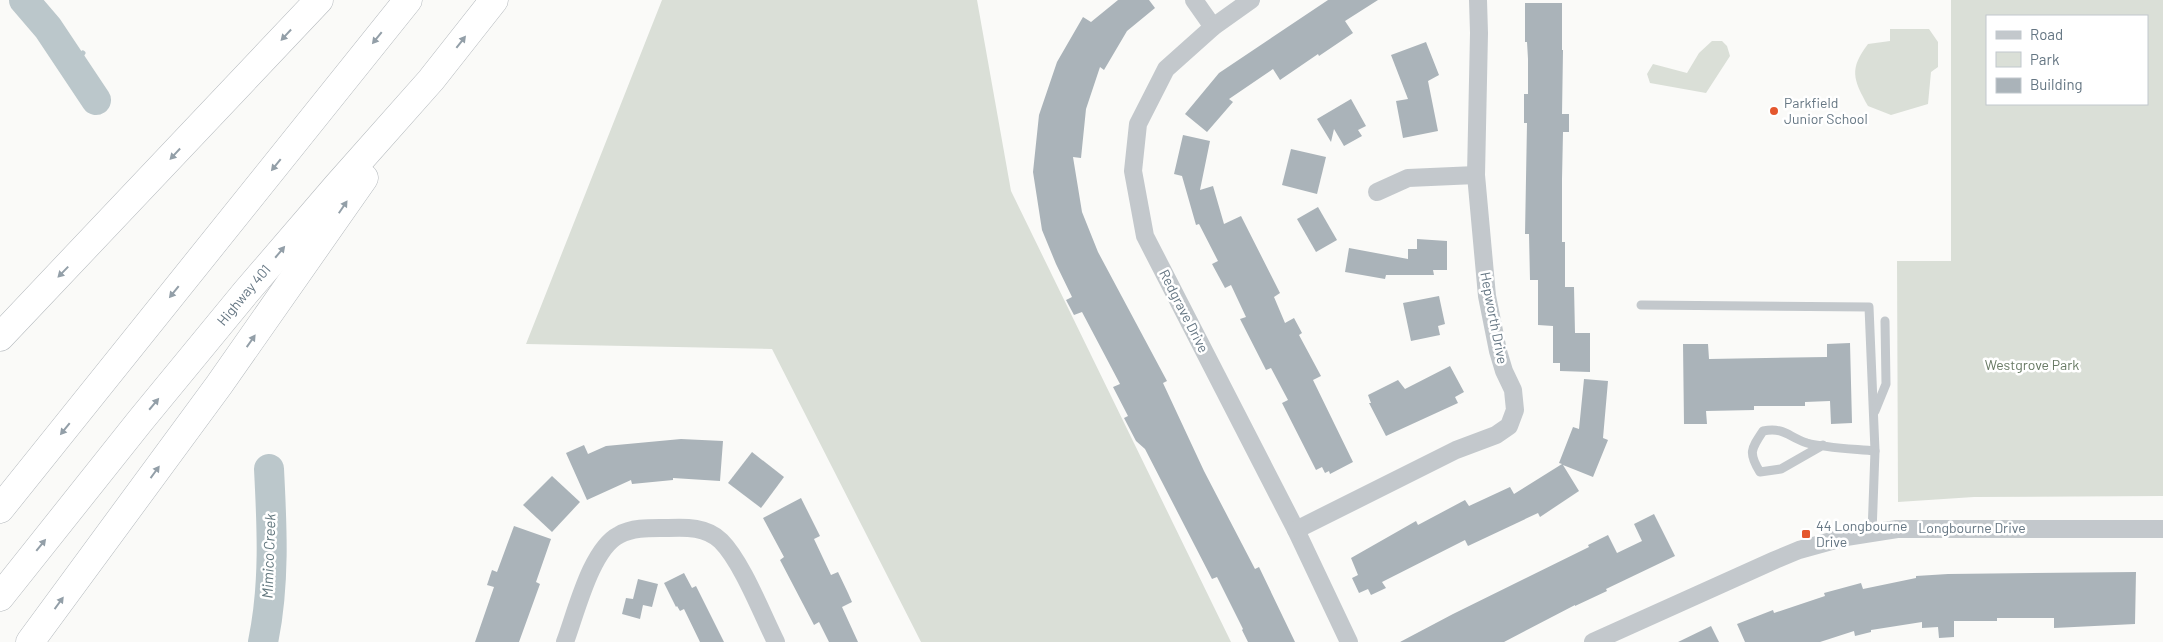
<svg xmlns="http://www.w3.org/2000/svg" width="2163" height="642" font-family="Barlow,sans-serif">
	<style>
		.green { fill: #dadfd7; fill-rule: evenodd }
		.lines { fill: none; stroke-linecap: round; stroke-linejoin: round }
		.stream { stroke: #bbc7cb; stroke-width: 5 }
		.river { stroke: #bbc7cb; stroke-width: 30 }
		.building { fill: #aab3b9 }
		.highway-casing { stroke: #b4b9bd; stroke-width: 29 }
		.lane { stroke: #c3c8cc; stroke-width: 9 }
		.street { stroke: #c3c8cc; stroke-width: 18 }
		.highway { stroke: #fff; stroke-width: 28 }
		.oneway { fill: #939fa8 }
		.poi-dot { fill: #e4572e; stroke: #fff; stroke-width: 2 }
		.labels { text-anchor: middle; stroke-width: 5; stroke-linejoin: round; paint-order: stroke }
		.poi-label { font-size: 14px; fill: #657683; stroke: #fff; text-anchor: start }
		.street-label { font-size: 14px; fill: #657683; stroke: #fff }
		.park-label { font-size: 14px; fill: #687a64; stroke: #fff }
		.water-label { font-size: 15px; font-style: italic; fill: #60757c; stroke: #fff }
	</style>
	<rect width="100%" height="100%" fill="#fafaf8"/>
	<g class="green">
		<polygon points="662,0 977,0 1011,191 1231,642 921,642 772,349 526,344"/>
		<path d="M1951 0H2163V496L1974 497 1898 502 1897 261H1951ZM2147 16V104H1987V16Z"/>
		<path d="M1890 29H1929L1938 42V67L1931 72 1928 104 1891 115 1868 106C1853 79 1849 69 1868 44L1890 41Z"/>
		<polygon points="1712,41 1722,41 1727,46 1730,56 1706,93 1650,83 1647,74 1653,64 1687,73 1699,53"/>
	</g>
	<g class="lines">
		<g class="stream">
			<polyline points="74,67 83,53"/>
			<polyline points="270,585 282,574"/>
		</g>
		<g class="river">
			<polyline points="24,0 48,28 96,100"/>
			<path d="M263 642C275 585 272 526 269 469"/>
		</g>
	</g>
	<g class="building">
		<polygon points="1118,0 1149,0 1155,8 1127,31 1104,70 1100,67 1086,109 1081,158 1073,157 1082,212 1098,252 1167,381 1163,383 1204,471 1255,569 1259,567 1295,642 1248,642 1242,630 1243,629 1217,577 1212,579 1145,449 1136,441 1124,418 1128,416 1113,387 1120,384 1082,312 1074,315 1066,300 1072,297 1056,264 1042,230 1033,172 1039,115 1057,62 1083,17 1091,22"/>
		<polygon points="1328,0 1378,0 1345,21 1353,33 1319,56 1318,54 1280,80 1273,69 1229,99 1233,102 1207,132 1185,114 1219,73"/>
		<polygon points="1525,3 1562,3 1562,50 1563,50 1562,114 1569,114 1569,132 1563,132 1562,179 1562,242 1565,242 1565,287 1574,287 1575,333 1590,333 1590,372 1560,371 1560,363 1553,363 1553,326 1538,325 1538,280 1530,280 1529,234 1525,234 1527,123 1524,123 1524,94 1528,94 1528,59 1527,42 1525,42"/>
		<polygon points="1426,42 1439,75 1428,81 1438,131 1403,138 1396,101 1408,99 1391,55"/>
		<polygon points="1351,99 1366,126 1358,130 1362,136 1344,146 1334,129 1331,142 1317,119"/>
		<polygon points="1183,135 1210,141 1200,190 1213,186 1224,224 1241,216 1280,293 1274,297 1285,323 1294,318 1302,333 1299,335 1321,376 1313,380 1353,462 1330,474 1329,471 1325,473 1322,467 1316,470 1282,403 1288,400 1271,368 1266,370 1240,319 1246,317 1231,285 1225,288 1212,264 1218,261 1199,224 1196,225 1182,176 1174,174"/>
		<polygon points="1291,149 1326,157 1317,194 1282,185"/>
		<polygon points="1318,207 1337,240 1316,252 1297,219"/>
		<polygon points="1417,239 1447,241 1447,270 1433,270 1434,275 1386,275 1385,279 1345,272 1349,248 1408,259 1408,249 1417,249"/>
		<polygon points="1439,296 1445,324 1438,326 1440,335 1411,341 1403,303"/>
		<polygon points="1850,343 1852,423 1831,424 1830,401 1805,402 1805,406 1754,406 1754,410 1706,411 1707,424 1684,424 1683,344 1708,344 1709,359 1827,357 1827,344"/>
		<polygon points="1450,366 1464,392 1455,397 1458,403 1386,436 1369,403 1371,403 1368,395 1398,380 1405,389"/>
		<polygon points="1584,379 1608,381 1603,438 1608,440 1593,477 1563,465 1579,491 1540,517 1538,513 1468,546 1465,540 1382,582 1386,588 1371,595 1368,589 1359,593 1352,578 1358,575 1351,558 1416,521 1418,525 1465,500 1469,506 1510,487 1514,494 1562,464 1559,463 1573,427 1579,429"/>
		<polygon points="681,439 723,441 720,481 673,478 673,480 632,484 631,480 587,500 566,453 584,445 588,454 606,446"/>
		<polygon points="752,452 784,477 761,508 728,483"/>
		<polygon points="552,476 580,502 552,532 523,505"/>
		<polygon points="801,498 820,536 814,539 831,575 838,572 848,593 852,602 842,607 858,642 829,642 819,622 814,625 780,560 784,557 763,518"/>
		<polygon points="1654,514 1675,556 1606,589 1607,591 1575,606 1575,605 1504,642 1400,642 1453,614 1589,547 1588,545 1608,535 1617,553 1642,541 1634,524"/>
		<polygon points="514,526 551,539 536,582 540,584 519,642 475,642 494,587 487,585 492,570 497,572"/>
		<polygon points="2136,572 2135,624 2054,628 2054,618 1997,618 1997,621 1954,621 1954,637 1939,638 1938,627 1922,628 1922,622 1871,630 1871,632 1855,636 1854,631 1820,642 1745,642 1737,624 1773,610 1774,613 1825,596 1824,593 1861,583 1863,589 1916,578 1916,576 1948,574"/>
		<polygon points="684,573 692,588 696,586 724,642 700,642 684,609 680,611 677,606 676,607 664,583"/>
		<polygon points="638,579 658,584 652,607 643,605 640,619 622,614 626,598 633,599"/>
		<polygon points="1711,626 1719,642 1678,642"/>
	</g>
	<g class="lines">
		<defs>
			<g id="highway">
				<polyline points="0,337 319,0"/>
				<polyline points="0,509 408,0"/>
				<path id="s1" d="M0 597 140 421 246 292 337 186 431 80 494 0"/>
				<polyline points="30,642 219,385 364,178"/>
			</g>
		</defs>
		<use href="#highway" class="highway-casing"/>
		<g class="lane">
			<polyline points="1641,305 1869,307 1875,451 1872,533"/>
			<polyline points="1875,411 1886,384 1885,321"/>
			<path d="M1823 445 1781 469 1760 472C1748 453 1751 449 1763 431 1785 427 1788 437 1807 443 1825 448 1855 449 1875 451"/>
		</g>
		<g class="street">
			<polyline points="1194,0 1213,27"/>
			<polyline points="1251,0 1213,27 1166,69 1138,124 1133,171 1145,236 1296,530 1349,642"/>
			<polyline points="1377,192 1408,178 1476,175"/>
			<polyline points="1296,530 1456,450 1496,435 1509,426 1515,410 1513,390 1504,371 1498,351 1487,296 1476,175 1479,33 1478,0"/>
			<path d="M565 642C576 613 591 549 619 535 633 527 651 528 668 528 686 527 707 527 721 541 742 562 762 614 776 642"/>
			<polyline points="1593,642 1775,560 1799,550 1846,537 1897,529 2163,529"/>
		</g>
		<use href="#highway" class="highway"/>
	</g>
	<defs><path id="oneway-solid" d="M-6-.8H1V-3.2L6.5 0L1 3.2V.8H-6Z" transform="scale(1.25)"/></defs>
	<g class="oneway">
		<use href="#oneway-solid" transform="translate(286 35) rotate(133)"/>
		<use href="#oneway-solid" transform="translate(377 38) rotate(129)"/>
		<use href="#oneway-solid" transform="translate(461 42) rotate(-52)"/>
		<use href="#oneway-solid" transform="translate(175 154) rotate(133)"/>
		<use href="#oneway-solid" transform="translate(276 165) rotate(129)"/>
		<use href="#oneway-solid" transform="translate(343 207) rotate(-56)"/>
		<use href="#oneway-solid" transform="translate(280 252) rotate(-50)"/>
		<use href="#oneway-solid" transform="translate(63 272) rotate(134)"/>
		<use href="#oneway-solid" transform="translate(174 292) rotate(129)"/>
		<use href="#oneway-solid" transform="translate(251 341) rotate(-55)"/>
		<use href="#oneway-solid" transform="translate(154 404) rotate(-50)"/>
		<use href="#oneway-solid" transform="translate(65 429) rotate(129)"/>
		<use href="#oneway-solid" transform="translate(155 472) rotate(-54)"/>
		<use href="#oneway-solid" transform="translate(41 545) rotate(-51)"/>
		<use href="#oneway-solid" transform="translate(59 603) rotate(-54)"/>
	</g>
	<g class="poi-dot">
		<circle cx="1774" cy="111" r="5"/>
		<rect x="1801" y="529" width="10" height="10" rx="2.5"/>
	</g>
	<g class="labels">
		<g class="poi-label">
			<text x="1784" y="108">Parkfield<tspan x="1784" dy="16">Junior School</tspan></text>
			<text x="1816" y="531">44 Longbourne<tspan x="1816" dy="16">Drive</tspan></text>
		</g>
		<g class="street-label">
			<text dy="5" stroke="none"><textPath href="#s1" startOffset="388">Highway 401</textPath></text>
			<text transform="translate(1184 311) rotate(63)" y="5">Redgrave Drive</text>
			<text transform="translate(1494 318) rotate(79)" y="5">Hepworth Drive</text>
			<text x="1972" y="533">Longbourne Drive</text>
		</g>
		<g class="park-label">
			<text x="2032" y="370">Westgrove Park</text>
		</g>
		<g class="water-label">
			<text transform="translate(269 556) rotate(-88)" y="5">Mimico Creek</text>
		</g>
	</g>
	<rect x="1986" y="15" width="162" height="90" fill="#ffffff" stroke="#c1c8cd"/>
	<rect x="1996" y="31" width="25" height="8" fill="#c3c8cc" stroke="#c1c8cd"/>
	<text x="2030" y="40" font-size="15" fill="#657683">Road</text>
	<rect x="1996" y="52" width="25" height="15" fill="#dadfd7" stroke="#c1c8cd"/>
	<text x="2030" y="65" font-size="15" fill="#657683">Park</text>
	<rect x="1996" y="78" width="25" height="15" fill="#aab3b9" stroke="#c1c8cd"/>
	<text x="2030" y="90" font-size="15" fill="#657683">Building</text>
</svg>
